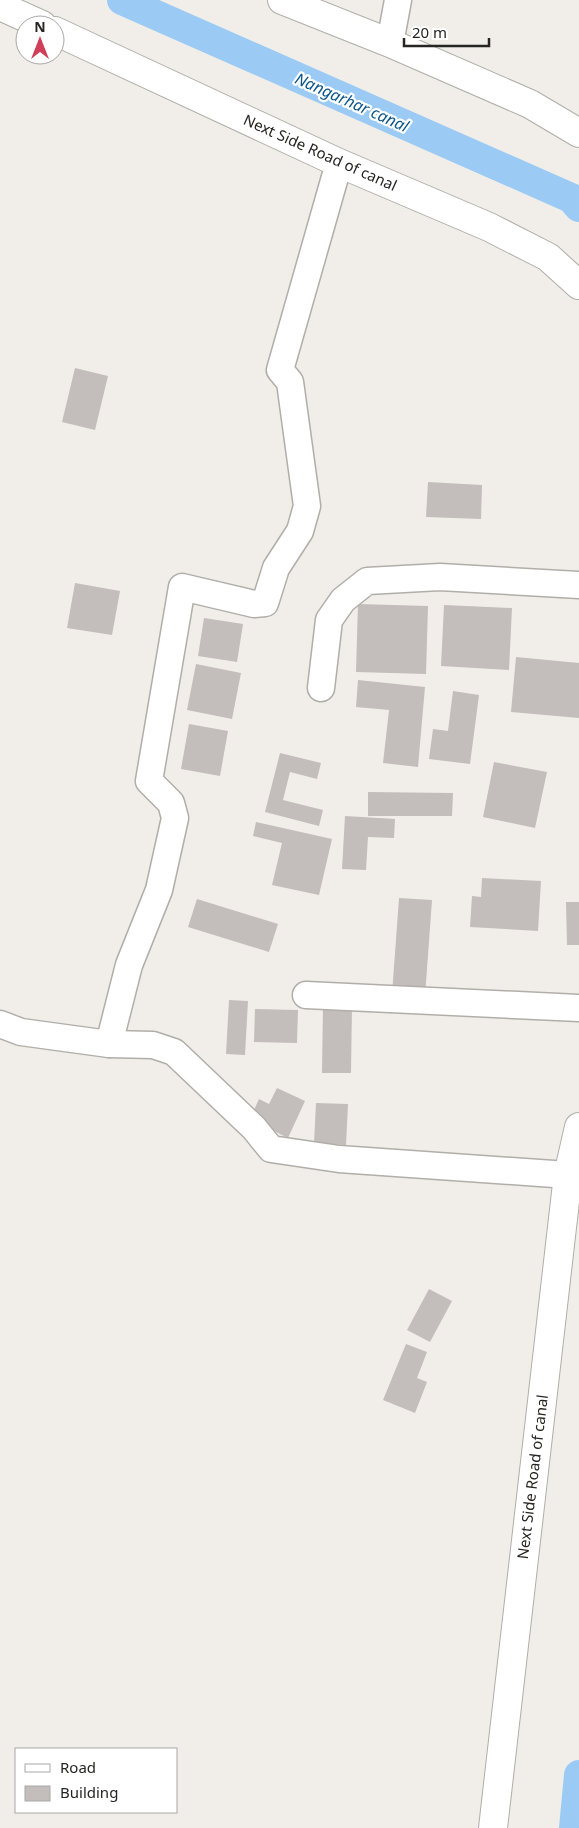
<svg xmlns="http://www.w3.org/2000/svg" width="579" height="1828" font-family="'Noto Sans',sans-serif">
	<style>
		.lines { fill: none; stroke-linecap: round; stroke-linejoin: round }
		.canal { stroke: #9bcaf5; stroke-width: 30 }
		.building { fill: #c3bdbb }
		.minor-casing { stroke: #b1aea9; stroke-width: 29 }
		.tertiary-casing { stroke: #b1aea9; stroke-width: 30 }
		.minor { stroke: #fff; stroke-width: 26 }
		.tertiary { stroke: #fff; stroke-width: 28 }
		.labels { text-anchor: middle; stroke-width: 4.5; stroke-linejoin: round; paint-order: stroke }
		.street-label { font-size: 15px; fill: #262523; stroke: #fff }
		.water-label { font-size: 16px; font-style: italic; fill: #0a5589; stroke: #fff }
	</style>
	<rect width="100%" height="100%" fill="#f1eee9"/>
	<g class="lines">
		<g class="canal">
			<polyline points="122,0 571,198 579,207"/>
			<polyline points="574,1828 579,1775"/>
		</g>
	</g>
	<g class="building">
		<polygon points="75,368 108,376 95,430 62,422"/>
		<polygon points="428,482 482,485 481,519 426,517"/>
		<polygon points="75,583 120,591 112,635 67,628"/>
		<polygon points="358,604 428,606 426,674 356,672"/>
		<polygon points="444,605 512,608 509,670 441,666"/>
		<polygon points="204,618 243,624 237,662 198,656"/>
		<polygon points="516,657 579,663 579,718 511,712"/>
		<polygon points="196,664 241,673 232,719 187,710"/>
		<polygon points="358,680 425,687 418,767 383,763 389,710 356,707"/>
		<polygon points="453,691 479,695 470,764 429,759 433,729 448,731"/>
		<polygon points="189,724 228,731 220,776 181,769"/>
		<polygon points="280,753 321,763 317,779 290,772 283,800 323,810 319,826 265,812"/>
		<polygon points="494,762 547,772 535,828 483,817"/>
		<polygon points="368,792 453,793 452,816 368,816"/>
		<polygon points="345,816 395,819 394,838 368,837 366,870 342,869"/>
		<polygon points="256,822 332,839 319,895 272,885 282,843 253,836"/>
		<polygon points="482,878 541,881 538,931 470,927 472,896 481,897"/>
		<polygon points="399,898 432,900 425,996 392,994"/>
		<polygon points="197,899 278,924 269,952 188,927"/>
		<polygon points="566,902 579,902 579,945 567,945"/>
		<polygon points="229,1000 248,1001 245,1055 226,1054"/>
		<polygon points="323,1004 352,1004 351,1073 322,1073"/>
		<polygon points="255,1009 298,1010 297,1043 254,1042"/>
		<polygon points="277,1088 305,1101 288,1138 250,1119 259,1099 269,1104"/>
		<polygon points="316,1103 348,1104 346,1145 314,1143"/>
		<polygon points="429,1289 452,1301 430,1342 407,1330"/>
		<polygon points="406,1344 427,1352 417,1378 427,1382 415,1413 383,1400"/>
	</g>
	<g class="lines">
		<defs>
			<g id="minor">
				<polyline points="390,43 398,0"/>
				<polyline points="321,688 329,620 343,600 367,581 440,577 579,585"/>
				<polyline points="306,995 579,1008"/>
				<polyline points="0,1024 21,1032 109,1044 153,1045 174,1052 254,1128 271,1149 339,1159 568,1175"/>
				<polyline points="109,1044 129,965 159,890 175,818 171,803 149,781 182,587 254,604 265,603 276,568 300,531 307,506 290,382 280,370 339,163"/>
			</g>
			<g id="tertiary">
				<polyline points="282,0 390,43 530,104 579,133"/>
				<polyline points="0,6 42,25"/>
				<polyline points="55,31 339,163 489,227 548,257 579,285"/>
				<polyline points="493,1828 568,1175 579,1127"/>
			</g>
		</defs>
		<use href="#minor" class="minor-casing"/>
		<use href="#tertiary" class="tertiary-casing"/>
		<use href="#minor" class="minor"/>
		<use href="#tertiary" class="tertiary"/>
	</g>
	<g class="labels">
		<g class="street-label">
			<text transform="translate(320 153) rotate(24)" y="5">Next Side Road of canal</text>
			<text transform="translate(533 1477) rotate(-83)" y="5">Next Side Road of canal</text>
		</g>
		<g class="water-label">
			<text transform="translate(352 102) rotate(24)" y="6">Nangarhar canal</text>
		</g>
	</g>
	<rect x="15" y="1748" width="162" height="65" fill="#ffffff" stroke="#a8a8a7"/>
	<rect x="25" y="1764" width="25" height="8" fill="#ffffff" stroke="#a8a8a7"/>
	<text x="60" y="1773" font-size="15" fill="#262523">Road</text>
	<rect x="25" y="1786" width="25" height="15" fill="#c3bdbb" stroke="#a8a8a7"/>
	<text x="60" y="1798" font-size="15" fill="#262523">Building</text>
	<g transform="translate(40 40)"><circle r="24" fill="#ffffff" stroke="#a8a8a7"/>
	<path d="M0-4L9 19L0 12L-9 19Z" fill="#cf3f59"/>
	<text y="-8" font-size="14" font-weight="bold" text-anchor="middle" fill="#262523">N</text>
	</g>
	<path d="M404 38v8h85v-8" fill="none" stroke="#262523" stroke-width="2.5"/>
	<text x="412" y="38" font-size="15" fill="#262523" stroke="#ffffff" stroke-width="4" paint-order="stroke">20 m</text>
</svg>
